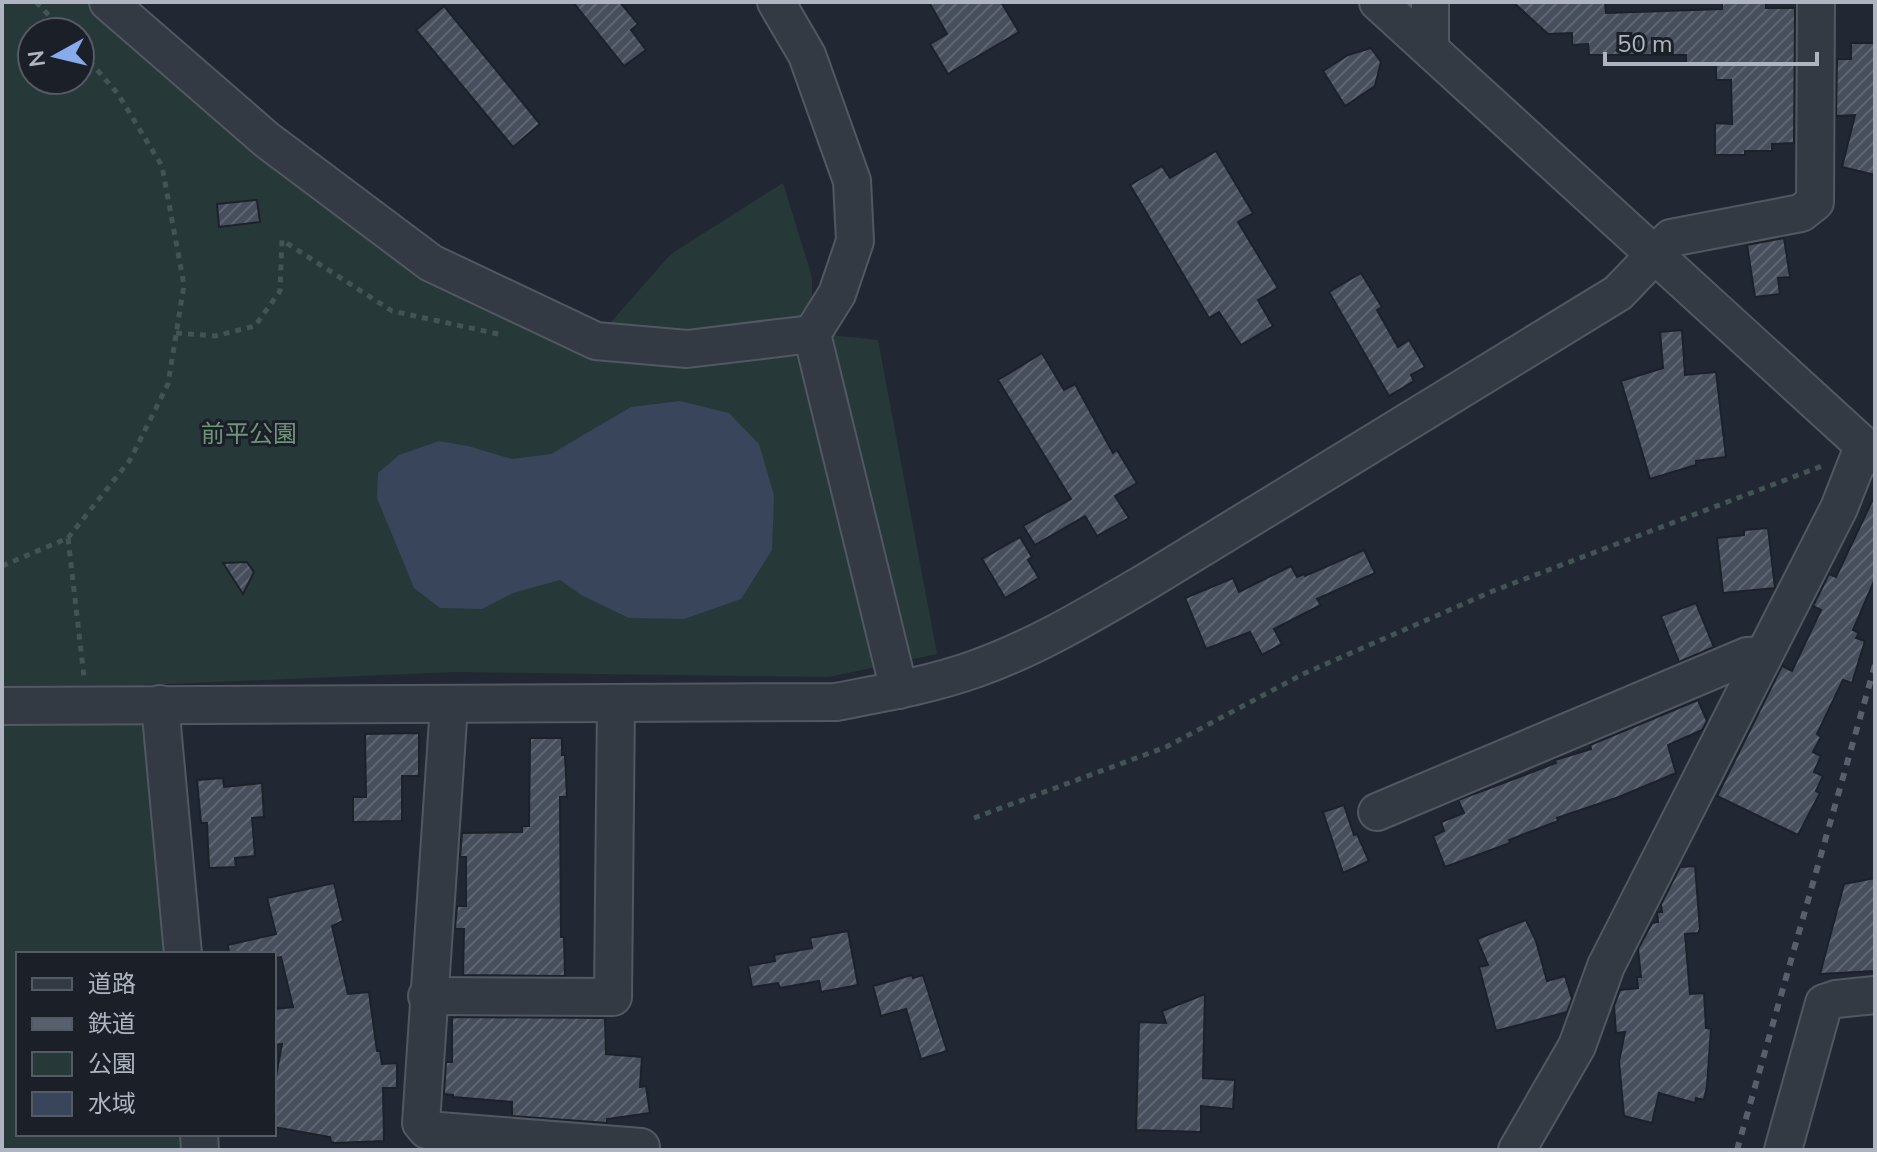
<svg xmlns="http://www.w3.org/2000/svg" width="1877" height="1152" font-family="'Nunito Sans','Noto Sans JP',sans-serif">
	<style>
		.park { fill: #273838; fill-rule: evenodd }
		.water { fill: #38455b }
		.building { fill: url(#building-hatch); stroke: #1c212a; stroke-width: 2 }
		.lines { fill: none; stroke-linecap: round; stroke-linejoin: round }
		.minor-casing { stroke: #515862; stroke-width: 40 }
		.path { stroke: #445356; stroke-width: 5; stroke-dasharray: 6 6; stroke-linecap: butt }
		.minor { stroke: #343a44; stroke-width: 36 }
		.rail { stroke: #58606d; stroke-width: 6; stroke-dasharray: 8 8; stroke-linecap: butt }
		.labels { text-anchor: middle; stroke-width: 6; stroke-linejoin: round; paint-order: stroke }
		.park-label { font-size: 24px; fill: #70947a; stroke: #1a1f28 }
	</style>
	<defs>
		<pattern id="building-hatch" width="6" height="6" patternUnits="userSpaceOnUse" patternTransform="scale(2)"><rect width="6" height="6" fill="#474f5d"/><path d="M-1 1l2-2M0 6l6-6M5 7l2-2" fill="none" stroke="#5f6672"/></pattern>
	</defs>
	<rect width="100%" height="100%" fill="#212833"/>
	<path class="park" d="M2 2H108L431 263 595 340 671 254 783 183 812 277V333L878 340 937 654 829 677 455 672 143 685 173 954H18V1134H193L195 1150H2ZM32 32H80V80H32Z"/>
	<polygon class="water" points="680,401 729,413 759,444 774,495 772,550 741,599 684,619 629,618 583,596 560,580 513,593 482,609 440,608 414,588 377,498 378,473 399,455 439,441 468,446 512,459 551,454 631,407"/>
	<g class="building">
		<polygon points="573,2 620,2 638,24 631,30 646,50 624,66"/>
		<polygon points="929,2 1001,2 1019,32 948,74 930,44 947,34"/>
		<polygon points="1513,2 1605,2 1606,13 1722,9 1722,2 1766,2 1766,8 1795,8 1794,143 1772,144 1772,151 1745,151 1745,155 1715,155 1715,123 1732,124 1731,80 1716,80 1716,64 1686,64 1686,55 1589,55 1588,44 1572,45 1572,33 1548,34"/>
		<polygon points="444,6 540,124 513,147 416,30"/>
		<polygon points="1851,43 1875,43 1875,175 1842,167 1855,115 1836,116 1837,59 1851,59"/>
		<polygon points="1371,48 1381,62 1375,86 1345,106 1323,71 1348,55"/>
		<polygon points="1216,151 1253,213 1238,222 1278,288 1258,300 1273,326 1241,345 1219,312 1209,318 1130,185 1162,166 1170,178"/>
		<polygon points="257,200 260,222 219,227 217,204"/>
		<polygon points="1784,238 1790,277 1778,278 1780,294 1755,297 1747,245"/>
		<polygon points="1361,273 1382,307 1377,310 1398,347 1409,340 1425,367 1411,375 1414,381 1389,396 1329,292"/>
		<polygon points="1682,330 1685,375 1716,372 1726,457 1696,461 1696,465 1650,479 1621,381 1663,368 1660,332"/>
		<polygon points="1042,353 1064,390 1075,384 1113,453 1117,450 1137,483 1115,496 1129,518 1097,536 1085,516 1035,545 1023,526 1071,499 998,380"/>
		<polygon points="1875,495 1875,579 1853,630 1859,633 1856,638 1865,641 1852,683 1843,680 1817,734 1821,737 1813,752 1821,756 1814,772 1823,776 1816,791 1820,793 1798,835 1717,796 1783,664 1784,667 1792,671 1821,610 1813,606 1829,574 1836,577"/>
		<polygon points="1768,528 1775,588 1723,593 1717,538 1744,535 1744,530"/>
		<polygon points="1020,537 1032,557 1028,560 1039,578 1005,598 982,559"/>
		<polygon points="1364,550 1375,573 1317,599 1321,605 1274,629 1282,644 1262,655 1250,632 1206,649 1185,598 1233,578 1239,592 1291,566 1297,577 1304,574 1305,576"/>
		<polygon points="247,562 254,572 243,594 223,563"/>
		<polygon points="1696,603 1714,647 1679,662 1661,616"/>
		<polygon points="1698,700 1707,721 1702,730 1668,745 1676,773 1619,797 1557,818 1558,821 1509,840 1510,843 1445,867 1433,836 1444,831 1441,822 1464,813 1458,800 1556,763 1555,760 1591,749 1590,745"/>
		<polygon points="419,733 419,776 402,776 402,821 353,822 353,797 366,797 365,734"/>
		<polygon points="530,738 562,738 562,755 565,755 567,797 560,797 561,937 564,937 565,976 463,975 464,929 455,929 457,906 466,906 466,857 460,857 462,833 522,832 522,826 529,826"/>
		<polygon points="223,778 224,787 262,783 264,817 252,818 255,856 235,858 236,867 209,868 207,823 201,823 197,780"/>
		<polygon points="1344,805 1354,835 1357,834 1369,861 1343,873 1323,812"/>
		<polygon points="1695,866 1700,929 1698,933 1685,934 1690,994 1704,993 1706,1028 1711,1029 1707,1086 1704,1100 1696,1098 1695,1103 1659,1093 1652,1123 1624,1116 1619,1061 1625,1032 1616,1033 1614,1006 1620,990 1638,988 1637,977 1641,977 1638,949 1652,923 1658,922 1657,912 1662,912 1661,904 1680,867"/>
		<polygon points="1875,878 1875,971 1820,974 1844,884"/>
		<polygon points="334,883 343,921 332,926 348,994 369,992 377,1051 380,1051 382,1064 397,1063 397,1088 383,1088 384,1141 335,1143 331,1142 330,1137 274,1127 274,1087 282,1044 274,1045 274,1009 293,1007 281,957 274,958 274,954 229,954 228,945 276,934 267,898"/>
		<polygon points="1526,920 1536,941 1547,981 1565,976 1572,999 1567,1012 1496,1031 1479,967 1488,965 1477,939"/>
		<polygon points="848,931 858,985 821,992 819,981 780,988 778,983 752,987 748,966 775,961 774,955 812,948 810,938"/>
		<polygon points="912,975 913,978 923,975 947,1051 921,1059 906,1009 881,1016 873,986"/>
		<polygon points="1205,994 1203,1078 1235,1080 1233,1109 1201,1106 1201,1132 1136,1130 1139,1022 1166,1023 1162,1011"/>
		<polygon points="452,1017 605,1018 606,1054 642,1057 640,1087 646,1086 650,1113 607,1119 607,1123 512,1116 512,1102 453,1097 453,1095 444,1094 446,1062 452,1062"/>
	</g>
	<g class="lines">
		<defs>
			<g id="minor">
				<polyline points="108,2 267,140 431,263 596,341 687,349 812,334"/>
				<polyline points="776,2 807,55 852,181 855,241 837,294 812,334 899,690"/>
				<polyline points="1378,2 1875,456"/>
				<polyline points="1430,49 1430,2"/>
				<polyline points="160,704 183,954"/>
				<polyline points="449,705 421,1123 427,1130 641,1147"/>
				<path d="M2 706 836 702C882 693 930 685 975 669 1035 648 1091 614 1146 582L1618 293 1671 238 1801 213 1815 202 1816 2"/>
				<polyline points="1377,812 1747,656 1764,655"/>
				<polyline points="427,996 613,997 616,703"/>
				<polyline points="199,1134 200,1150"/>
				<polyline points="1517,1150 1577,1046 1606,966 1839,508 1863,447"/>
				<polyline points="1783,1150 1824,1003 1836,999 1875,995"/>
			</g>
		</defs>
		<use href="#minor" class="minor-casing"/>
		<g class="path">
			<polyline points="36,2 65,32"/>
			<polyline points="176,333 215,336 255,326 280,291 282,240 392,311 503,335"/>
			<polyline points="68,538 130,460 168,384 184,285 162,166 118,94 80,50"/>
			<polyline points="2,566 68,538 84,677"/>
			<polyline points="974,818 1166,747 1303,674 1493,591 1822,466"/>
		</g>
		<use href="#minor" class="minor"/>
		<polyline class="rail" points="1737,1150 1875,665"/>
	</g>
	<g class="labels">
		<g class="park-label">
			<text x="249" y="442">前平公園</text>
		</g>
	</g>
	<rect width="1877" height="1152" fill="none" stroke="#aeb5c1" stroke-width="8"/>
	<rect x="16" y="952" width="260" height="184" fill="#1a1f28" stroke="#555b65" stroke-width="2"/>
	<rect x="32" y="978" width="40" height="12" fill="#343a44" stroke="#555b65" stroke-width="2"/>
	<text x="88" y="992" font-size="24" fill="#aeb5c1">道路</text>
	<rect x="32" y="1018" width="40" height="12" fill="#58606d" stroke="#555b65" stroke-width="2"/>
	<text x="88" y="1032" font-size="24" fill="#aeb5c1">鉄道</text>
	<rect x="32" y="1052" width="40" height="24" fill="#273838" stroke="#555b65" stroke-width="2"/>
	<text x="88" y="1072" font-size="24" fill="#aeb5c1">公園</text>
	<rect x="32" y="1092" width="40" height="24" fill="#38455b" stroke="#555b65" stroke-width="2"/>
	<text x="88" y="1112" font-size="24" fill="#aeb5c1">水域</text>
	<g transform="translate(56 56) rotate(262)"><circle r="38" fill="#1a1f28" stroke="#555b65" stroke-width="2"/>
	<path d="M0-6L14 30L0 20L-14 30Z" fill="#88abec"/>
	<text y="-12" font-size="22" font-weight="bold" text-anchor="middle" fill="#aeb5c1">N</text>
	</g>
	<path d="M1605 52v12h212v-12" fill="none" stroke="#aeb5c1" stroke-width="4"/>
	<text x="1617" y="52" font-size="24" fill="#aeb5c1" stroke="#1a1f28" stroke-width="6" paint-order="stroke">50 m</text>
</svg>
